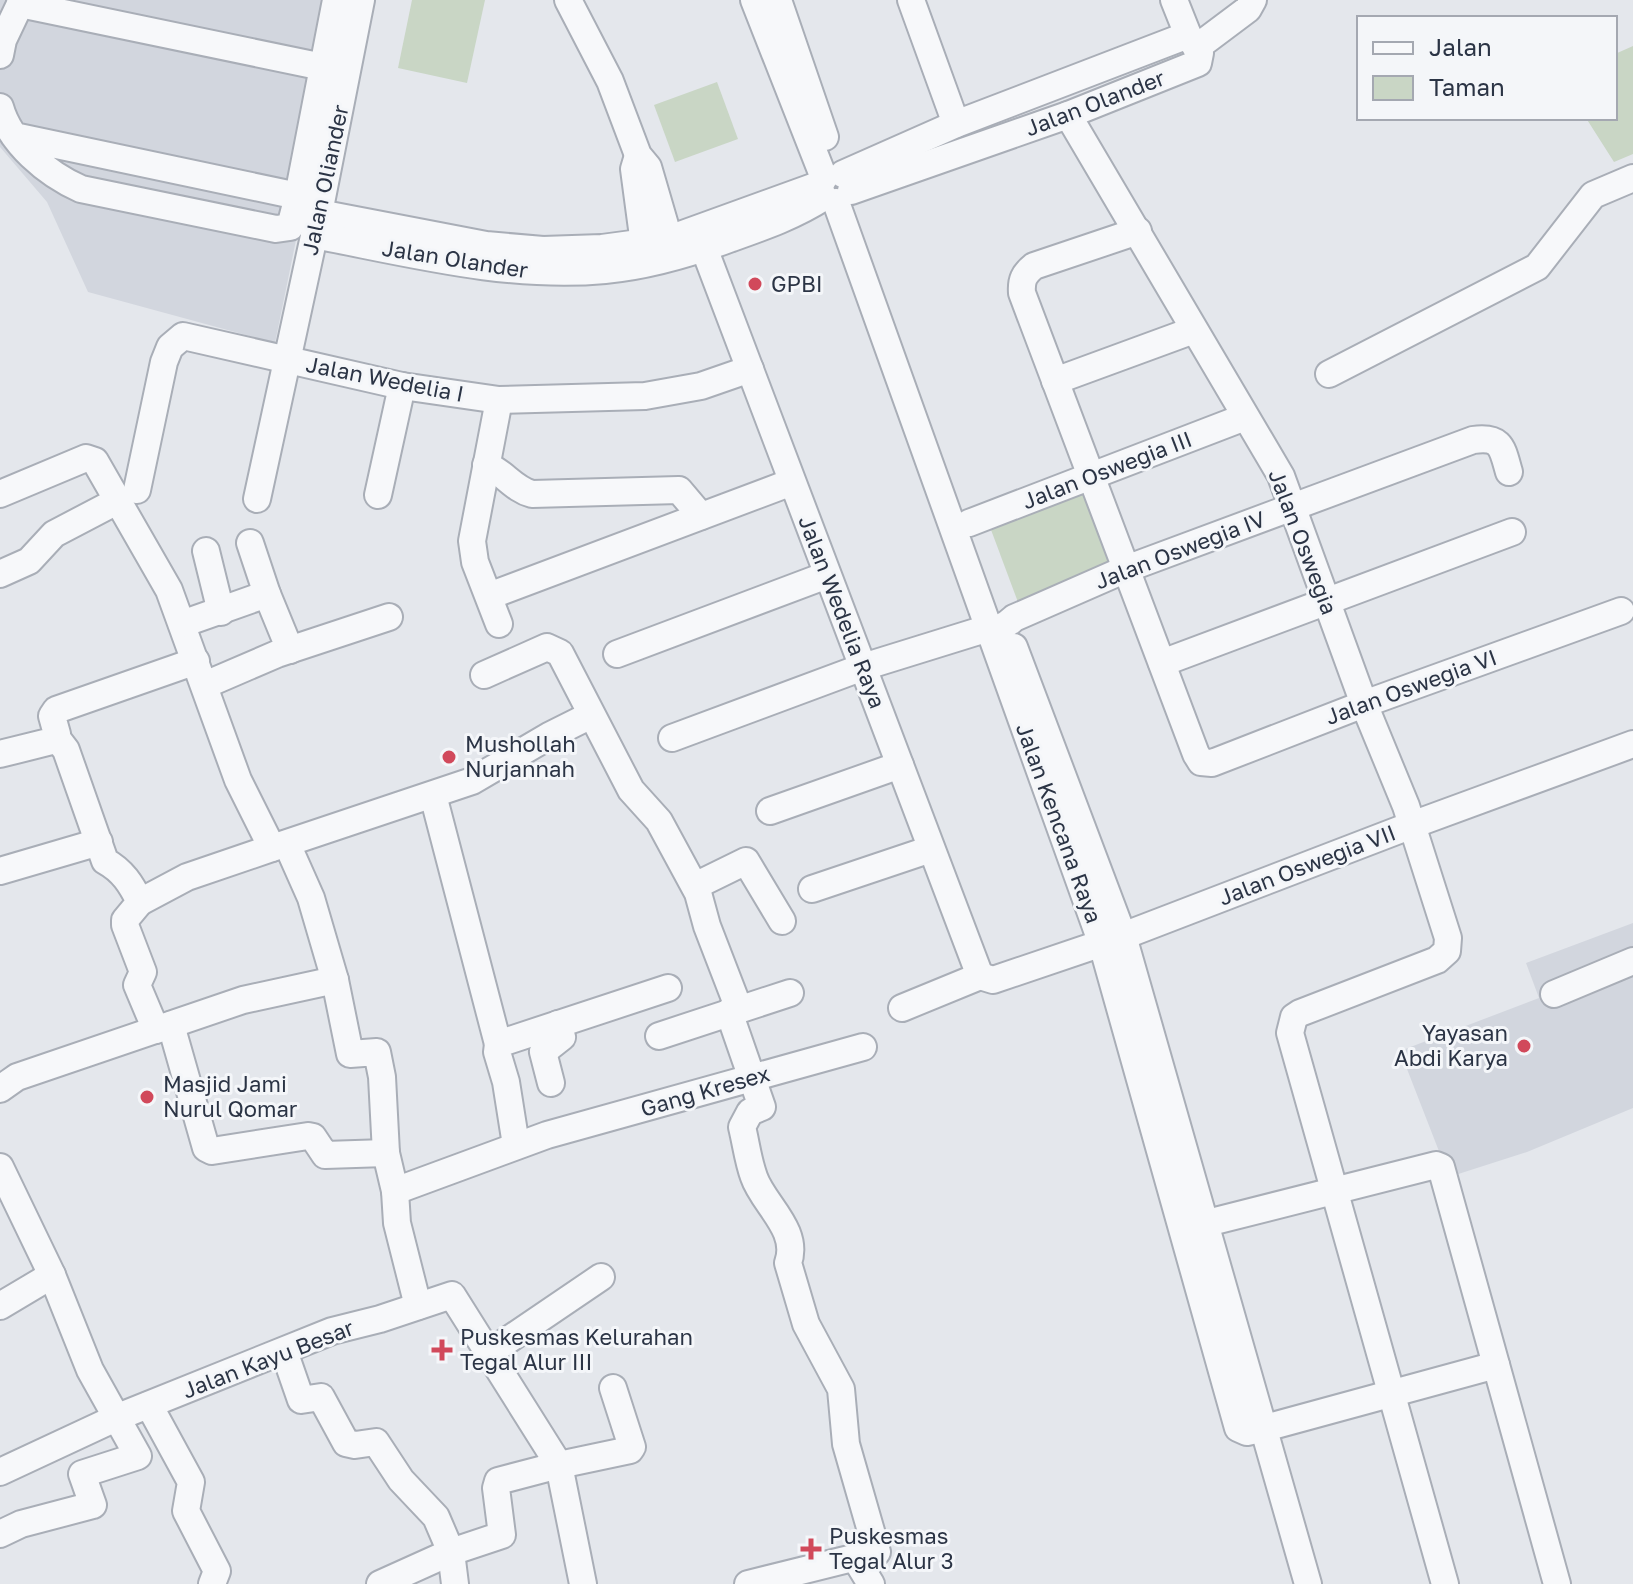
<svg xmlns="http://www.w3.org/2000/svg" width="1633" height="1584" font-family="'Golos Text',sans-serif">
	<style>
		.built { fill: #d2d6de }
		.green { fill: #c9d6c5 }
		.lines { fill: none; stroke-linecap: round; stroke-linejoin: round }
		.minor-casing { stroke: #a9aeb7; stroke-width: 30 }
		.minor { stroke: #f7f8fa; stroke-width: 26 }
		.poi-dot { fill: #d1495b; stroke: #f4f6f9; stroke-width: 3 }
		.labels { text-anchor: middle; stroke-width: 6; stroke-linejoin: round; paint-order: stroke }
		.street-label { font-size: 22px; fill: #2b3445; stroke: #f4f6f9 }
		.poi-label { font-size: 22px; fill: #2b3445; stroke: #f4f6f9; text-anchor: start }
	</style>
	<rect width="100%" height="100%" fill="#e4e7ec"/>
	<g class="built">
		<polygon points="0,0 345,0 275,343 88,292 47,202 0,147"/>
		<polygon points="1633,923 1633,1108 1527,1152 1449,1177 1400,1051 1539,998 1526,963"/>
	</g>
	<g class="green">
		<polygon points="412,0 485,0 467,83 398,68"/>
		<polygon points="1633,46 1633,154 1614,162 1586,118 1615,118 1615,54"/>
		<polygon points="717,82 738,139 675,162 654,105"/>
		<polygon points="1090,484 1119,567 1019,605 987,519"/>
	</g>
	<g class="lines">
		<defs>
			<g id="minor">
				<polyline points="568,0 610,81 638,155 648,167 669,239"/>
				<polyline points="754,0 824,178"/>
				<polyline points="778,0 825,137"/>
				<polyline points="911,0 956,124"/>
				<polyline points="20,4 323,67"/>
				<polyline points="1196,48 1248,9 1253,0"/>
				<polyline points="0,55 3,40 22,0"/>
				<path d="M0 107C10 143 47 174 81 189L276 229 290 227 298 196 14 136"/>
				<polyline points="1068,115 1281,476 1364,704 1406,806 1448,938 1447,951 1437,960 1300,1013 1294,1017 1290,1033 1445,1584"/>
				<polyline points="637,159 634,169 644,244"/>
				<polyline points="843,174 956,124 1188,35"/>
				<polyline points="851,191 1068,115 1198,63 1200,53 1188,35 1174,0"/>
				<polyline points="298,196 336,0"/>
				<polyline points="836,202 1102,944 1238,1428 1247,1432 1265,1428 1496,1365"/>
				<polyline points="319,213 486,245 543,250 602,248 669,239 821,184"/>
				<path d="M1138 231 1034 266C1024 274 1021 280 1022 293L1196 754 1201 762 1212 763 1364 704 1621 611"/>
				<path d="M314 235C409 253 507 279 605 270 648 266 689 254 729 239 763 227 795 216 824 197"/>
				<polyline points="704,248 980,976"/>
				<polyline points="1329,374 1537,267 1593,195 1633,178"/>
				<polyline points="1055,381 1194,330"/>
				<polyline points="499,400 472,541 475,562 499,624"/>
				<path d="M486 465C504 472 513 489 532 494L679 490 701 516"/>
				<polyline points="137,490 164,362 170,347 183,336 402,386 499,400 645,396 701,386 750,369"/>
				<polyline points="0,494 86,458 95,461 169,590 238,780 272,848 472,781 549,736 591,715"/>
				<polyline points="378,495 402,386"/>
				<polyline points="257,499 319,213 361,0"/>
				<polyline points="969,523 1245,417"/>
				<polyline points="250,543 267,594 290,650"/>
				<polyline points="206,551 221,612"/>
				<polyline points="0,574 29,561 54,534 117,501"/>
				<polyline points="489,596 792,482"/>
				<polyline points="182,624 267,594"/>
				<polyline points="1014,647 1123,936 1308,1584"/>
				<polyline points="617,654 827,575"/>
				<polyline points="1162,663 1512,532"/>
				<polyline points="484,675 547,647 560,653 631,790 659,821 698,893 707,926 739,1009"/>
				<polyline points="205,685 277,654 389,617"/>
				<path d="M56 737 66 750 105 861C123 871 131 884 140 902L125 920V925L143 972 137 985 156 1030"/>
				<path d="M672 738 863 667 979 631C993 632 1004 628 1014 618L1126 569 1473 440C1502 436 1502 448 1509 472"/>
				<polyline points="0,754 52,741 57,734 52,716 56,710 196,661"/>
				<polyline points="433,795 498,1044"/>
				<polyline points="770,811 900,765"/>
				<polyline points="287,844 311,898 335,980 350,1054 377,1052 382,1077 386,1153 395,1191 397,1223 418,1306"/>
				<polyline points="0,871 99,842"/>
				<polyline points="695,886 746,861 782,921"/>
				<polyline points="812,889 931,849"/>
				<polyline points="140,902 187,877 272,848"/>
				<polyline points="980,976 993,980 1123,936 1412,825 1633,744"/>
				<polyline points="1554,994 1633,961"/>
				<polyline points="902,1008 980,976"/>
				<path d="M729 1012 762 1107 750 1112 742 1127C746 1143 748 1161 754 1177 763 1204 800 1230 788 1263L806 1324 841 1389 846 1444 877 1552 748 1584"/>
				<polyline points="171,1025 206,1148 212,1151 308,1136 313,1137 325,1155 386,1153"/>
				<polyline points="659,1036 790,993"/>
				<polyline points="551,1083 543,1052 562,1037 558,1024"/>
				<polyline points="0,1089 17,1077 243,1000 335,980"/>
				<polyline points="516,1145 506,1082 497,1052 498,1044 668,988"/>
				<polyline points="0,1167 52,1275 90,1370 138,1456 82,1474 93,1505 21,1524 0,1534"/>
				<polyline points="395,1191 547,1135 863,1047"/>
				<polyline points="1207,1223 1436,1165 1441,1167 1557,1584"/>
				<polyline points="0,1306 52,1275"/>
				<polyline points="284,1351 301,1400 321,1397 346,1443 355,1445 376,1442 401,1480 436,1517 451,1552 455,1584"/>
				<polyline points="489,1353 601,1277"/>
				<polyline points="149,1405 191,1482 186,1511 217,1571 212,1584"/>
				<polyline points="0,1472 118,1417 332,1331 380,1319 452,1295 559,1465 583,1584"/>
				<polyline points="855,1558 871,1584"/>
				<polyline points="380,1584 451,1552 502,1535 496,1488 498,1481 559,1465 630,1450 632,1447 613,1388"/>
			</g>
		</defs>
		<use href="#minor" class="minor-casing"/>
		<use href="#minor" class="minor"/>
	</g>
	<g class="poi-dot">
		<circle cx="755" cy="284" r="8"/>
		<circle cx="449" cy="757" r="8"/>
		<circle cx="1524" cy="1046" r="8"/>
		<circle cx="147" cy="1097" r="8"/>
		<path d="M438 1338h8v8h8v8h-8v8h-8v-8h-8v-8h8z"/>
		<path d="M807 1537h8v8h8v8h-8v8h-8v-8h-8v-8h8z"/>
	</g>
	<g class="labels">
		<g class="street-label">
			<text transform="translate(1095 103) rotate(-21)" y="8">Jalan Olander</text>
			<text transform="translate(325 180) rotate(-78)" y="8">Jalan Oliander</text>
			<text transform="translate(455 259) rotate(9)" y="8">Jalan Olander</text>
			<text transform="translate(385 379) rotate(11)" y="8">Jalan Wedelia I</text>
			<text transform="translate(1107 470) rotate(-21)" y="8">Jalan Oswegia III</text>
			<text transform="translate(1303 542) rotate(69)" y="8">Jalan Oswegia</text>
			<text transform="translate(1180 550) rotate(-21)" y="8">Jalan Oswegia IV</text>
			<text transform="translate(842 612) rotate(69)" y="8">Jalan Wedelia Raya</text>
			<text transform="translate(1411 687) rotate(-20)" y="8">Jalan Oswegia VI</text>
			<text transform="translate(1059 823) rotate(70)" y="8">Jalan Kencana Raya</text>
			<text transform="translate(1307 865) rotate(-21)" y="8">Jalan Oswegia VII</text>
			<text transform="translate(705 1091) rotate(-16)" y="8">Gang Kresex</text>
			<text transform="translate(268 1359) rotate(-21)" y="8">Jalan Kayu Besar</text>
		</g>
		<g class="poi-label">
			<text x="771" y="292">GPBI</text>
			<text x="465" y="752">Mushollah<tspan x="465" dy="25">Nurjannah</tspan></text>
			<text x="1508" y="1041" text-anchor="end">Yayasan<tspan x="1508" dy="25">Abdi Karya</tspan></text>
			<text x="163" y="1092">Masjid Jami<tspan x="163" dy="25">Nurul Qomar</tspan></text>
			<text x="460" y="1345">Puskesmas Kelurahan<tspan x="460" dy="25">Tegal Alur III</tspan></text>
			<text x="829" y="1544">Puskesmas<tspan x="829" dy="25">Tegal Alur 3</tspan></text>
		</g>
	</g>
	<rect x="1357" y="16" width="260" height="104" fill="#f4f6f9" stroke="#a4a8b1" stroke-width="2"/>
	<rect x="1373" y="42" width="40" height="12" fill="#f7f8fa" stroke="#a4a8b1" stroke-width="2"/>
	<text x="1429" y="56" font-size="24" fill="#2b3445">Jalan</text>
	<rect x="1373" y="76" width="40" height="24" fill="#c9d6c5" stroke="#a4a8b1" stroke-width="2"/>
	<text x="1429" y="96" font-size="24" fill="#2b3445">Taman</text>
</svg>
